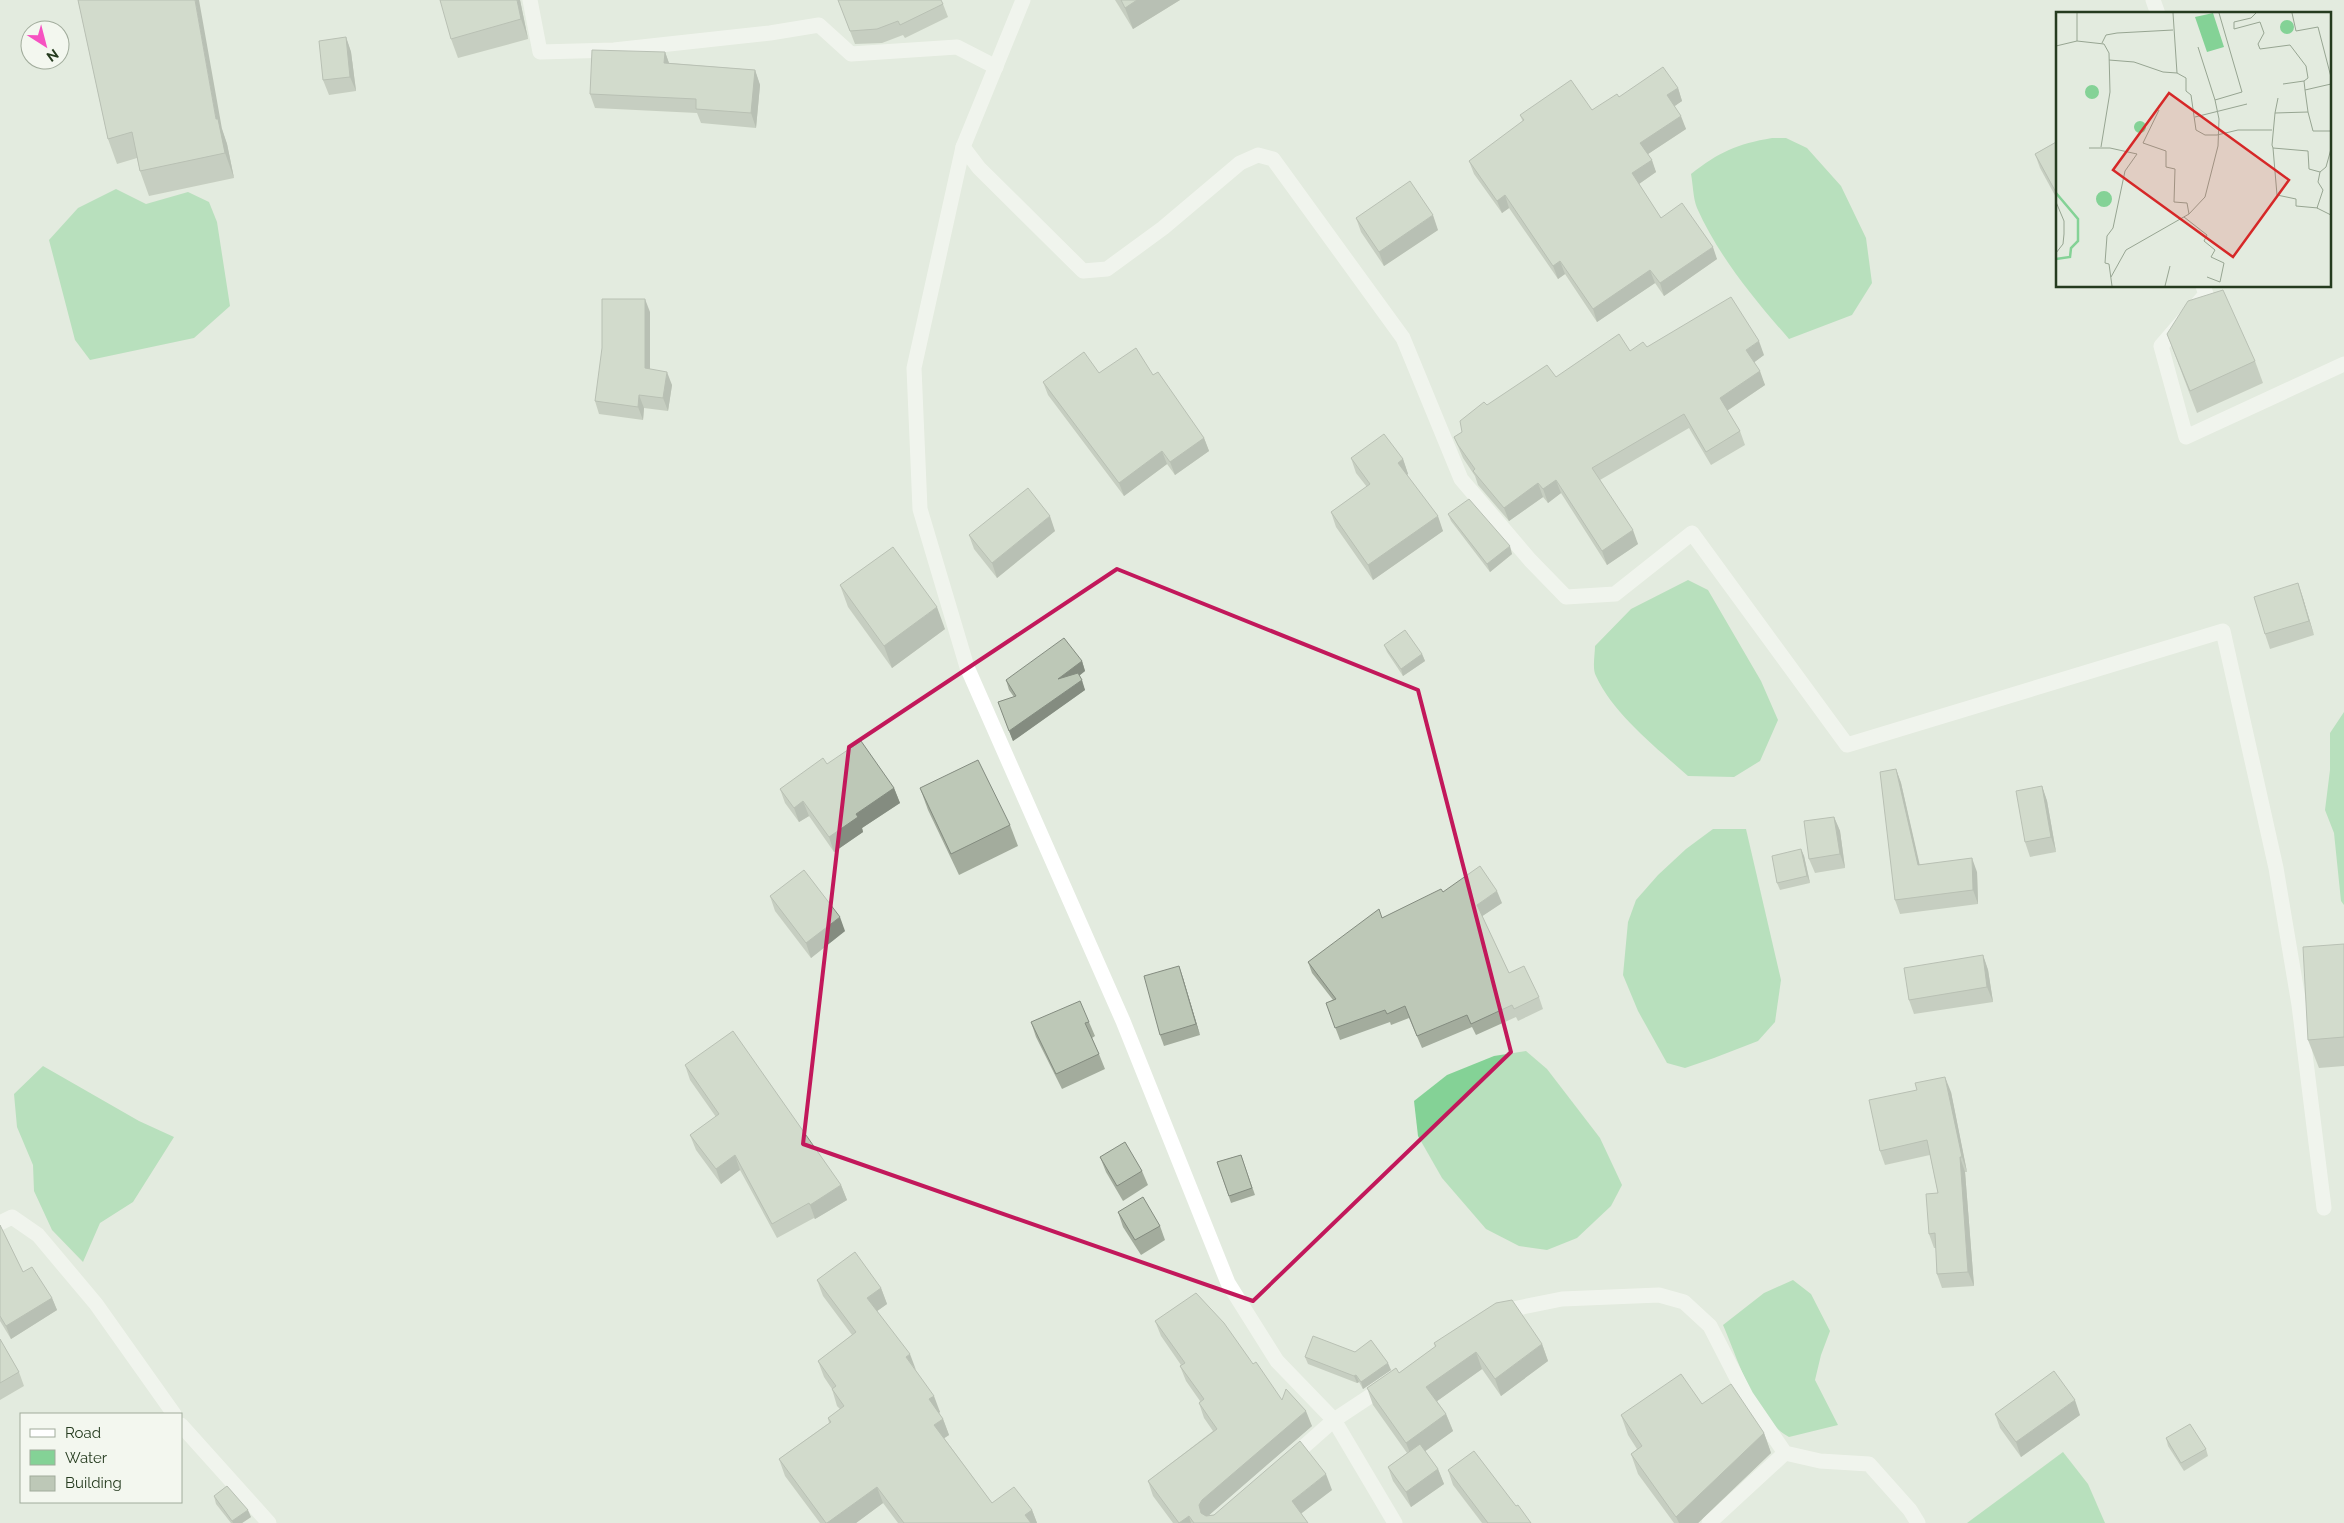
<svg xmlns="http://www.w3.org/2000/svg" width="2344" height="1523" font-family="Raleway,sans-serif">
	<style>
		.water { fill: #84d296 }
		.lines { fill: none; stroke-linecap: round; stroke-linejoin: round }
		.minor { stroke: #fff; stroke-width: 15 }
		.tertiary { stroke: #fff; stroke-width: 15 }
		.wall { fill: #a3ac9d }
		.shaded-wall { fill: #848c80 }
		.building { fill: #bdc8b7; stroke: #848c80 }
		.marked { fill: none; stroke: #c2185b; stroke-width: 4; stroke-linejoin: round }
		.inset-river { fill: none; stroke: #84d296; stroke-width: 2.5 }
		.inset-road { fill: none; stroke: #97a592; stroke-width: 1 }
		.view { fill: #d62828; fill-opacity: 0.15; stroke: #d62828; stroke-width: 2.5 }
		.inset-edge { fill: none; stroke: #253b1f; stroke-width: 2.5 }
	</style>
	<rect width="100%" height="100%" fill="#e3ebdf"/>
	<g class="water">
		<path d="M1772 138H1786L1807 148 1841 186 1866 238 1872 283 1852 315 1789 339C1754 299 1719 257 1697 208 1693 198 1693 184 1691 174 1719 152 1737 144 1772 138Z"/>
		<polygon points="116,189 146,204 188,192 209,202 217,222 230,306 194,338 90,360 75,340 49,240 78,208"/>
		<path d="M1688 580 1708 590 1761 681 1778 720 1760 761 1734 777 1688 776C1658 749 1613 714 1596 676 1592 669 1595 654 1595 646L1631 609Z"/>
		<polygon points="2344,712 2344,905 2341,901 2334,833 2325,810 2330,770 2330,733"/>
		<polygon points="1713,829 1746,829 1781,980 1775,1022 1758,1041 1714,1058 1685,1068 1667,1063 1638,1011 1623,975 1628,922 1636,900 1658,875 1686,849"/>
		<polygon points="1526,1051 1547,1069 1600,1138 1622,1185 1611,1206 1577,1238 1547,1250 1519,1246 1486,1229 1442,1178 1418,1136 1414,1101 1447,1075 1494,1056"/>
		<polygon points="43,1066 139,1121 174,1137 133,1202 100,1223 83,1262 52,1230 34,1191 33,1165 17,1127 14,1094"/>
		<path d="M1793 1280 1811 1294 1830 1331 1821 1355 1815 1380 1838 1425 1789 1437C1755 1419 1738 1359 1723 1325L1764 1293Z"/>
		<polygon points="2063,1452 2088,1484 2105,1523 1967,1523"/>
	</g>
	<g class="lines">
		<g class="minor">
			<polyline points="530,0 540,52 614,50 770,33 819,25 851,54 957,47 996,67"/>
			<polyline points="2153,0 2158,14"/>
			<polyline points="963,147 979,168 1083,271 1107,269 1163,228 1240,163 1258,155 1273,159 1403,338 1461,479 1530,560 1566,597 1615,594 1692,533 1847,745 2223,631 2276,868 2299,1005 2324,1208"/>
			<polyline points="2203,286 2206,294 2161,346 2186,437 2344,364"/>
			<polyline points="0,1223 12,1217 38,1235 96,1304 174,1414"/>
			<polyline points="1334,1420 1395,1523"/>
			<polyline points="181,1425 269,1523"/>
			<polyline points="1709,1523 1785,1453"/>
		</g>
		<g class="tertiary">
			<polyline points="1023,0 963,147 914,368 920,509 967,667 1123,1021 1228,1283 1277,1361 1334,1420"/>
			<polyline points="1498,1312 1562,1299 1659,1295 1684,1302 1710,1326 1746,1396 1785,1453 1820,1461 1869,1464 1910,1510 1918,1523"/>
			<polyline points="1290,1459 1334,1420 1387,1385"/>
		</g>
	</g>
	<g class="wall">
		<polygon points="78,0 222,129 227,144 234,178 149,196 140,171 137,158 117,164 108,139"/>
		<polygon points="520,0 528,39 458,58 451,39"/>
		<polygon points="838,0 943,4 948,17 905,38 903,35 882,43 855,44"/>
		<polygon points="1115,0 1180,0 1133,29"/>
		<polygon points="346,37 351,52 356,91 329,95 323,80"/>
		<polygon points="665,52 669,63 755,70 760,85 756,128 701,123 697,113 595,108 590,94"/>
		<polygon points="1678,88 1682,101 1674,106 1686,129 1648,154 1656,172 1639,184 1661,218 1717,259 1664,296 1655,283 1597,322 1565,274 1558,279 1509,208 1502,213 1474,174 1469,161 1523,122 1520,115 1592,110 1619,97"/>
		<polygon points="2058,141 2058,201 2040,168 2035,154"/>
		<polygon points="1356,218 1438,230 1384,266 1361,232"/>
		<polygon points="650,312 650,369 672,385 668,411 644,408 643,420 599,414 595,401"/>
		<polygon points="2167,334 2255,361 2263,383 2197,413"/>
		<polygon points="1647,347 1764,355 1754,362 1765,385 1727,411 1740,431 1745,445 1711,465 1689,428 1600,480 1638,544 1607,565 1561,493 1548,503 1543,497 1509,521 1478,485 1475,476 1463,458 1454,437 1462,432 1487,405 1556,377 1630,351"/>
		<polygon points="1099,373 1153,375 1204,438 1209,451 1175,475 1167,464 1124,496 1048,395 1043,382"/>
		<polygon points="1351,458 1403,459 1408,474 1407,475 1443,531 1373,580 1336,527 1331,512 1367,487 1356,473"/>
		<polygon points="1448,514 1512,554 1490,572 1451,521"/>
		<polygon points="1055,531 997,578 974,549 969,535"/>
		<polygon points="2298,583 2303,598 2314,635 2270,649 2265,634"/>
		<polygon points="840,585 945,629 892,668 848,607"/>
		<polygon points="1384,645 1422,654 1425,661 1403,676 1387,652"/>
		<polygon points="1082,661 1085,671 1079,676 1085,690 1013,741 998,702 1014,697 1009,690 1006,680"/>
		<polygon points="827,764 894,788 900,803 862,828 863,832 834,852 809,816 799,822 785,803 780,789"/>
		<polygon points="1896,769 1901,783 1919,864 1977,872 1978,904 1900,914 1895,900"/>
		<polygon points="2042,786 2047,801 2056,852 2030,857 2025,842"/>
		<polygon points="920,788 1010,825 1018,846 959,875 928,810"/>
		<polygon points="1834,817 1840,831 1845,868 1815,873 1809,859"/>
		<polygon points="1801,849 1804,856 1810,883 1780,890 1777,883"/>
		<polygon points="1443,892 1502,903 1482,916 1509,973 1539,997 1543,1009 1518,1021 1516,1017 1476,1035 1472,1027 1422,1048 1409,1018 1391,1025 1390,1022 1340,1040 1326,1003 1333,1000 1312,973 1308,962 1382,918"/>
		<polygon points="770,896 845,931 811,958 775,911"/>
		<polygon points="2344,944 2344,1066 2319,1068 2308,1040"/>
		<polygon points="1983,955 1988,970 1993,1002 1914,1014 1909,1000"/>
		<polygon points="1179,966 1183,978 1200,1035 1164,1046 1160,1035"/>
		<polygon points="1031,1022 1089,1022 1095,1036 1092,1038 1099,1054 1105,1069 1062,1089 1036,1037"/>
		<polygon points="685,1065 841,1185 847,1200 815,1219 814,1218 777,1238 740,1170 721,1184 696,1150 690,1135 716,1117 690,1080"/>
		<polygon points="1951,1092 1967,1172 1965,1172 1974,1286 1942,1288 1937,1274 1936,1248 1934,1248 1929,1234 1938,1193 1930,1155 1885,1165 1880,1151"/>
		<polygon points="1241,1155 1255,1195 1231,1203 1217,1162"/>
		<polygon points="1100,1157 1142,1171 1148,1185 1123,1201 1106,1172"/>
		<polygon points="1118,1212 1160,1226 1165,1240 1141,1255 1123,1227"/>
		<polygon points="0,1225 23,1272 52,1298 57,1310 11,1339 0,1321"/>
		<polygon points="817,1280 881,1288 887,1304 877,1311 915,1369 940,1412 939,1413 943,1419 949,1435 944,1438 992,1503 1032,1510 1037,1523 898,1523 883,1503 856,1523 820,1523 785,1476 779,1459 829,1423 828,1418 840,1409 837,1406 832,1389 824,1377 818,1361 852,1335 823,1296"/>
		<polygon points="1155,1321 1253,1364 1282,1400 1312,1426 1208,1516 1332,1490 1301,1513 1308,1523 1173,1523 1153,1496 1148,1481 1213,1431 1204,1418 1199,1403 1200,1401 1186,1381 1180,1366 1181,1365 1161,1336"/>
		<polygon points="0,1339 19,1372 24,1386 0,1400"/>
		<polygon points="1434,1343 1542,1344 1548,1361 1501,1396 1482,1369 1437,1401 1446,1414 1453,1431 1425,1451 1438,1469 1444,1484 1411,1507 1393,1481 1388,1467 1407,1453 1373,1405 1367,1388 1399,1373 1435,1347"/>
		<polygon points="1355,1352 1391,1370 1363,1389 1359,1382 1357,1383 1308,1364 1305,1357"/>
		<polygon points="1702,1404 1764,1433 1771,1453 1698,1523 1674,1523 1638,1474 1631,1454 1637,1449 1628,1435 1621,1415"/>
		<polygon points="1995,1414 2080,1415 2021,1457 2000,1428"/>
		<polygon points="2166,1438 2206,1449 2208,1456 2184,1471 2168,1446"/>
		<polygon points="1448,1470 1516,1506 1531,1523 1482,1523 1453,1485"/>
		<polygon points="214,1496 251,1517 242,1523 231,1523 216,1504"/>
	</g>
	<g class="shaded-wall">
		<polygon points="195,0 199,0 222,129 227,144 234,178 225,153 216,119"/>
		<polygon points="517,0 520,0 528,39 521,19"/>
		<polygon points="1137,0 1180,0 1133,29 1125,8"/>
		<polygon points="346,37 351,52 356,91 350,77"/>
		<polygon points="665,52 670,66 664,63"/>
		<polygon points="755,70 760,85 756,128 751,113"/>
		<polygon points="1678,88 1682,101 1672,108 1667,95"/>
		<polygon points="1681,116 1686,129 1645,156 1640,143"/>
		<polygon points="1652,160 1656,172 1636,186 1632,173"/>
		<polygon points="1505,195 1509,208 1502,213 1497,201"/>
		<polygon points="1433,215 1438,230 1384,266 1379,252"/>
		<polygon points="1713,247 1717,259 1664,296 1660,283"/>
		<polygon points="1560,261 1565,274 1558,279 1553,266"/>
		<polygon points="1650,270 1655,283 1597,322 1593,309"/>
		<polygon points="645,299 650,312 650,381 645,368"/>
		<polygon points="1759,341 1764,355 1752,364 1746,350"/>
		<polygon points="1760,371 1765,385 1725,412 1720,398"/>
		<polygon points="667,372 672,385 668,411 663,398"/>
		<polygon points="639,395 644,408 643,420 638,407"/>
		<polygon points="1204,438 1209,451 1175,475 1170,462"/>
		<polygon points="1162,451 1167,464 1124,496 1119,483"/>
		<polygon points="1403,459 1408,474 1404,477 1398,463"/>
		<polygon points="1556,480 1561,493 1548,503 1543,489"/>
		<polygon points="1538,483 1543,497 1509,521 1504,508"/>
		<polygon points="1050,516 1055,531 997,578 992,563"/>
		<polygon points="1438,516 1443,531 1373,580 1368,565"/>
		<polygon points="1633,530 1638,544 1607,565 1602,551"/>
		<polygon points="1510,546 1512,554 1490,572 1487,564"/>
		<polygon points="2298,583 2303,598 2314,635 2309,621"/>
		<polygon points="937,607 945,629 892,668 884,646"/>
		<polygon points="1422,654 1425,661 1403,676 1401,669"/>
		<polygon points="1082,661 1085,671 1062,689 1058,679"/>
		<polygon points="1082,680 1085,690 1013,741 1009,731"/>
		<polygon points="1896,769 1901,783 1923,879 1918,865"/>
		<polygon points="2042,786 2047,801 2056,852 2051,837"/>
		<polygon points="894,788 900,803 862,828 863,832 834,852 829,837 856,814"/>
		<polygon points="803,801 809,816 799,822 794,808"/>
		<polygon points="1834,817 1840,831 1845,868 1840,854"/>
		<polygon points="1801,849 1804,856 1810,883 1807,876"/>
		<polygon points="1972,858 1977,872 1978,904 1973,890"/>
		<polygon points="1497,891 1502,903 1481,917 1477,905"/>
		<polygon points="840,917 845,931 811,958 806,943"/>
		<polygon points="1983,955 1988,970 1993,1002 1987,987"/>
		<polygon points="1179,966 1183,978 1200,1035 1196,1024"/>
		<polygon points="1945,1077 1951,1092 1967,1172 1962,1157"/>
		<polygon points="735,1155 740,1170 721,1184 716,1169"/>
		<polygon points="1960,1157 1965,1172 1974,1286 1968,1272"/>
		<polygon points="841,1185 847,1200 815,1219 810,1205"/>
		<polygon points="881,1288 887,1304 873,1314 867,1298"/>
		<polygon points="52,1298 57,1310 11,1339 6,1326"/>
		<polygon points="1542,1344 1548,1361 1501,1396 1495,1379"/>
		<polygon points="1476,1352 1482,1369 1433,1404 1426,1387"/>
		<polygon points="910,1354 916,1370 906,1357"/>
		<polygon points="1388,1363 1391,1370 1363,1389 1361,1382"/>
		<polygon points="1356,1375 1359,1382 1357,1383 1354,1376"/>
		<polygon points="934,1396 940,1412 935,1416 929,1399"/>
		<polygon points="2075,1400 2080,1415 2021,1457 2016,1442"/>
		<polygon points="1306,1411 1312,1426 1208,1516 1205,1520 1201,1513 1199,1505 1202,1500"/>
		<polygon points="1446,1414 1453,1431 1413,1460 1406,1443"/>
		<polygon points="943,1419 949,1435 940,1441 934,1425"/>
		<polygon points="1764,1433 1771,1453 1698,1523 1679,1523 1676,1517"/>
		<polygon points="1438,1469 1444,1484 1411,1507 1406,1492"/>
		<polygon points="1326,1474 1332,1490 1298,1516 1292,1501"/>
		<polygon points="877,1487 883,1503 856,1523 827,1523"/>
		<polygon points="248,1510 251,1517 242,1523 233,1523 232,1521"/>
		<polygon points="1032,1510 1037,1523 1028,1523 1025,1515"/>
		<polygon points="1189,1516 1191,1523 1179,1523"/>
	</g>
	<g class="building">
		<polygon points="78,0 195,0 216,119 218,119 225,153 140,171 132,132 108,139"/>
		<polygon points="440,0 517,0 521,19 451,39"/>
		<polygon points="838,0 941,0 943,4 900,25 898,21 877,29 850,31"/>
		<polygon points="1121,0 1137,0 1125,8"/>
		<polygon points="346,37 350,77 323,80 319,41"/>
		<polygon points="592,50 665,52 664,63 755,70 751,113 696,109 696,99 590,94"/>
		<polygon points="1663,67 1678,88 1667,95 1681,116 1640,143 1652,160 1632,173 1661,218 1682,203 1713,247 1660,283 1650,270 1593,309 1560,261 1553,266 1505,195 1497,201 1469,161 1524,120 1520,115 1571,80 1592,110 1617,94 1619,97"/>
		<polygon points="2058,141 2058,196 2035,154"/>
		<polygon points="1410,181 1433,215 1379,252 1356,218"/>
		<polygon points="2223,290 2255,361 2190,391 2167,334 2188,301"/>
		<polygon points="1731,297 1759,341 1746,350 1760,371 1720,398 1740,431 1706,452 1684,414 1592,468 1633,530 1602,551 1556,480 1543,489 1538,483 1504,508 1473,471 1475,469 1458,445 1454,437 1462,432 1460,421 1484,402 1487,405 1547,365 1556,377 1619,334 1630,351 1643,342 1647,347"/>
		<polygon points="602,299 645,299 645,368 667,372 663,398 639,395 638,407 595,401 602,348"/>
		<polygon points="1136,348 1153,375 1158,372 1204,438 1170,462 1162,451 1119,483 1043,382 1084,352 1099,373"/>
		<polygon points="1384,434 1403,459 1398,463 1438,516 1368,565 1331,512 1370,484 1351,458"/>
		<polygon points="1028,488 1050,516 992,563 969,535"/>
		<polygon points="1469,499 1510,546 1487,564 1448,514"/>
		<polygon points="893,547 937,607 884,646 840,585"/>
		<polygon points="2298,583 2309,621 2265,634 2254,597"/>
		<polygon points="1405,630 1422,654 1401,669 1384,645"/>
		<polygon points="1064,638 1082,661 1058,679 1078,673 1082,680 1009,731 998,702 1016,696 1006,680"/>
		<polygon points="861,741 894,788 856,814 858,817 829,837 803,801 794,808 780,789 823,758 827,764"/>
		<polygon points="978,760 1010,825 951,854 920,788"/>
		<polygon points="1896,769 1918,865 1972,858 1973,890 1895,900 1880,772"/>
		<polygon points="2042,786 2051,837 2025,842 2016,791"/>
		<polygon points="1834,817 1840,854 1809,859 1804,821"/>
		<polygon points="1801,849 1807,876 1777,883 1772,856"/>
		<polygon points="1480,866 1497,891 1477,905 1509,973 1524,966 1539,997 1514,1009 1512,1005 1471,1024 1467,1015 1417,1036 1405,1006 1387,1014 1385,1010 1335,1028 1326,1003 1336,999 1308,962 1379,909 1382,918 1441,889 1443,892"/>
		<polygon points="804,870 840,917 806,943 770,896"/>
		<polygon points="2344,944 2344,1037 2308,1040 2303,947"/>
		<polygon points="1983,955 1987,987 1909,1000 1904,968"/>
		<polygon points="1179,966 1196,1024 1160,1035 1144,976"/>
		<polygon points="1080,1001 1089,1022 1085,1023 1099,1054 1056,1074 1031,1022"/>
		<polygon points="733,1031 841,1185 810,1205 809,1203 772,1224 735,1155 716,1169 690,1135 719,1114 685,1065"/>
		<polygon points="1945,1077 1962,1157 1960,1157 1968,1272 1937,1274 1935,1233 1929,1234 1926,1194 1938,1193 1927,1140 1880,1151 1869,1100 1917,1090 1915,1083"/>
		<polygon points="1125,1142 1142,1171 1117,1186 1100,1157"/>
		<polygon points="1241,1155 1252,1188 1229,1196 1217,1162"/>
		<polygon points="1143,1197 1160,1226 1135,1240 1118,1212"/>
		<polygon points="0,1225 23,1272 32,1267 52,1298 6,1326 0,1316"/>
		<polygon points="855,1252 881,1288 867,1298 910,1354 906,1357 934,1396 929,1399 943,1419 934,1425 992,1503 1014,1487 1032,1510 1025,1515 1031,1523 904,1523 877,1487 827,1523 826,1523 779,1459 831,1422 828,1418 844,1406 832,1389 836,1386 818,1361 856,1332 817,1280"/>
		<polygon points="1196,1293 1224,1323 1253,1364 1256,1362 1282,1400 1286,1389 1306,1411 1202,1500 1199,1505 1201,1513 1206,1516 1214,1515 1300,1441 1326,1474 1292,1501 1308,1523 1194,1523 1189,1516 1179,1523 1148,1481 1217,1429 1199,1403 1204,1399 1180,1366 1185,1363 1155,1321"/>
		<polygon points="1512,1300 1542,1344 1495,1379 1476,1352 1426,1387 1446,1414 1406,1443 1367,1388 1396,1368 1399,1373 1436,1346 1434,1343 1496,1303"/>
		<polygon points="1313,1336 1355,1352 1371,1340 1388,1363 1361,1382 1356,1375 1354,1376 1305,1357"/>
		<polygon points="0,1339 19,1372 0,1383"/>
		<polygon points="2054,1371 2075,1400 2016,1442 1995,1414"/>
		<polygon points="1681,1374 1702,1404 1731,1384 1764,1433 1676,1517 1631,1454 1642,1446 1621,1415"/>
		<polygon points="2190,1424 2206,1449 2181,1463 2166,1438"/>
		<polygon points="1420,1444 1438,1469 1406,1492 1388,1467"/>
		<polygon points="1474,1451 1516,1506 1518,1505 1531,1523 1488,1523 1448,1470"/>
		<polygon points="227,1486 248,1510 232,1521 214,1496"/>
	</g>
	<path d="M0 0H2344V1523H0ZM1117 569 1418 690 1511 1052 1253 1301 803 1144 849 747Z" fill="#e3ebdf" fill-opacity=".55" fill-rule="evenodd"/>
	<path class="marked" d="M1117 569 1418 690 1511 1052 1253 1301 803 1144 849 747Z"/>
	<g transform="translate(2056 12)">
		<rect width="275" height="275" fill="#e3ebdf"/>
		<path d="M157 1 168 35 151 40 139 5ZM224 15a7 7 0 1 1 14 0a7 7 0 1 1-14 0ZM29 80a7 7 0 1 1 14 0a7 7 0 1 1-14 0ZM78 115a6 6 0 1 1 12 0a6 6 0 1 1-12 0ZM40 187a8 8 0 1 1 16 0a8 8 0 1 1-16 0Z" fill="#84d296"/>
		<path class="inset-river" d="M0 181 22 207V229L15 236 14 245 0 247"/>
		<path class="inset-road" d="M21 1V29L48 32 53 41 54 80 45 135M117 1 121 61 130 66V79L135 83 140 118 149 123H161L182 118H216M200 1 195 6 178 10V17L204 10 208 21 202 32 204 37 234 33 250 54 252 66 248 69M236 1 240 19 262 15 275 65M46 31 50 23 61 21 117 18M0 34 21 29M142 35 159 88M53 48 78 50 107 60 121 61M227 72 248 69 249 78M275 72 249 78 252 100 219 101 216 133 217 136 252 139 253 157 264 160 262 170 267 178 261 196 275 203M103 98 87 131 110 139V155L119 157 118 190 131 191 133 202M252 100 257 119H275M219 101 222 86M139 105 191 92M33 136H54L81 142 69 159 57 216 51 224 49 251 53 252 56 274M217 136 221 183 240 187V194L262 196M264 160 270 155 275 137M0 190 8 209V222L7 232 0 241M128 205 151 223 148 229 159 238 155 245 168 251 164 270 151 265M55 265 70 238 133 202 149 185 162 134 163 107 159 88 186 80 163 1M109 274 114 254"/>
		<path class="view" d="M113 81 233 168 177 245 57 158Z"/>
		<rect width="275" height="275" class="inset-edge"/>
	</g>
	<rect x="20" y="1413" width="162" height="90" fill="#f3f7ef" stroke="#a1ac9c"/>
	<rect x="30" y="1429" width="25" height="8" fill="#ffffff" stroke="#a1ac9c"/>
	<text x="65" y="1438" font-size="15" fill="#253b1f">Road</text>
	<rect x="30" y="1450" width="25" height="15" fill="#84d296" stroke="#a1ac9c"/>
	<text x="65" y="1463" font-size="15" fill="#253b1f">Water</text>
	<rect x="30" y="1476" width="25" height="15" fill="#bdc8b7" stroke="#a1ac9c"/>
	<text x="65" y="1488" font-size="15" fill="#253b1f">Building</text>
	<g transform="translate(45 45) rotate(144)"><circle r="24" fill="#f3f7ef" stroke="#a1ac9c"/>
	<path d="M0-4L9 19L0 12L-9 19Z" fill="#f652c1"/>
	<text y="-8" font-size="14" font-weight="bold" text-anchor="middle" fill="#253b1f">N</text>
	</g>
</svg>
